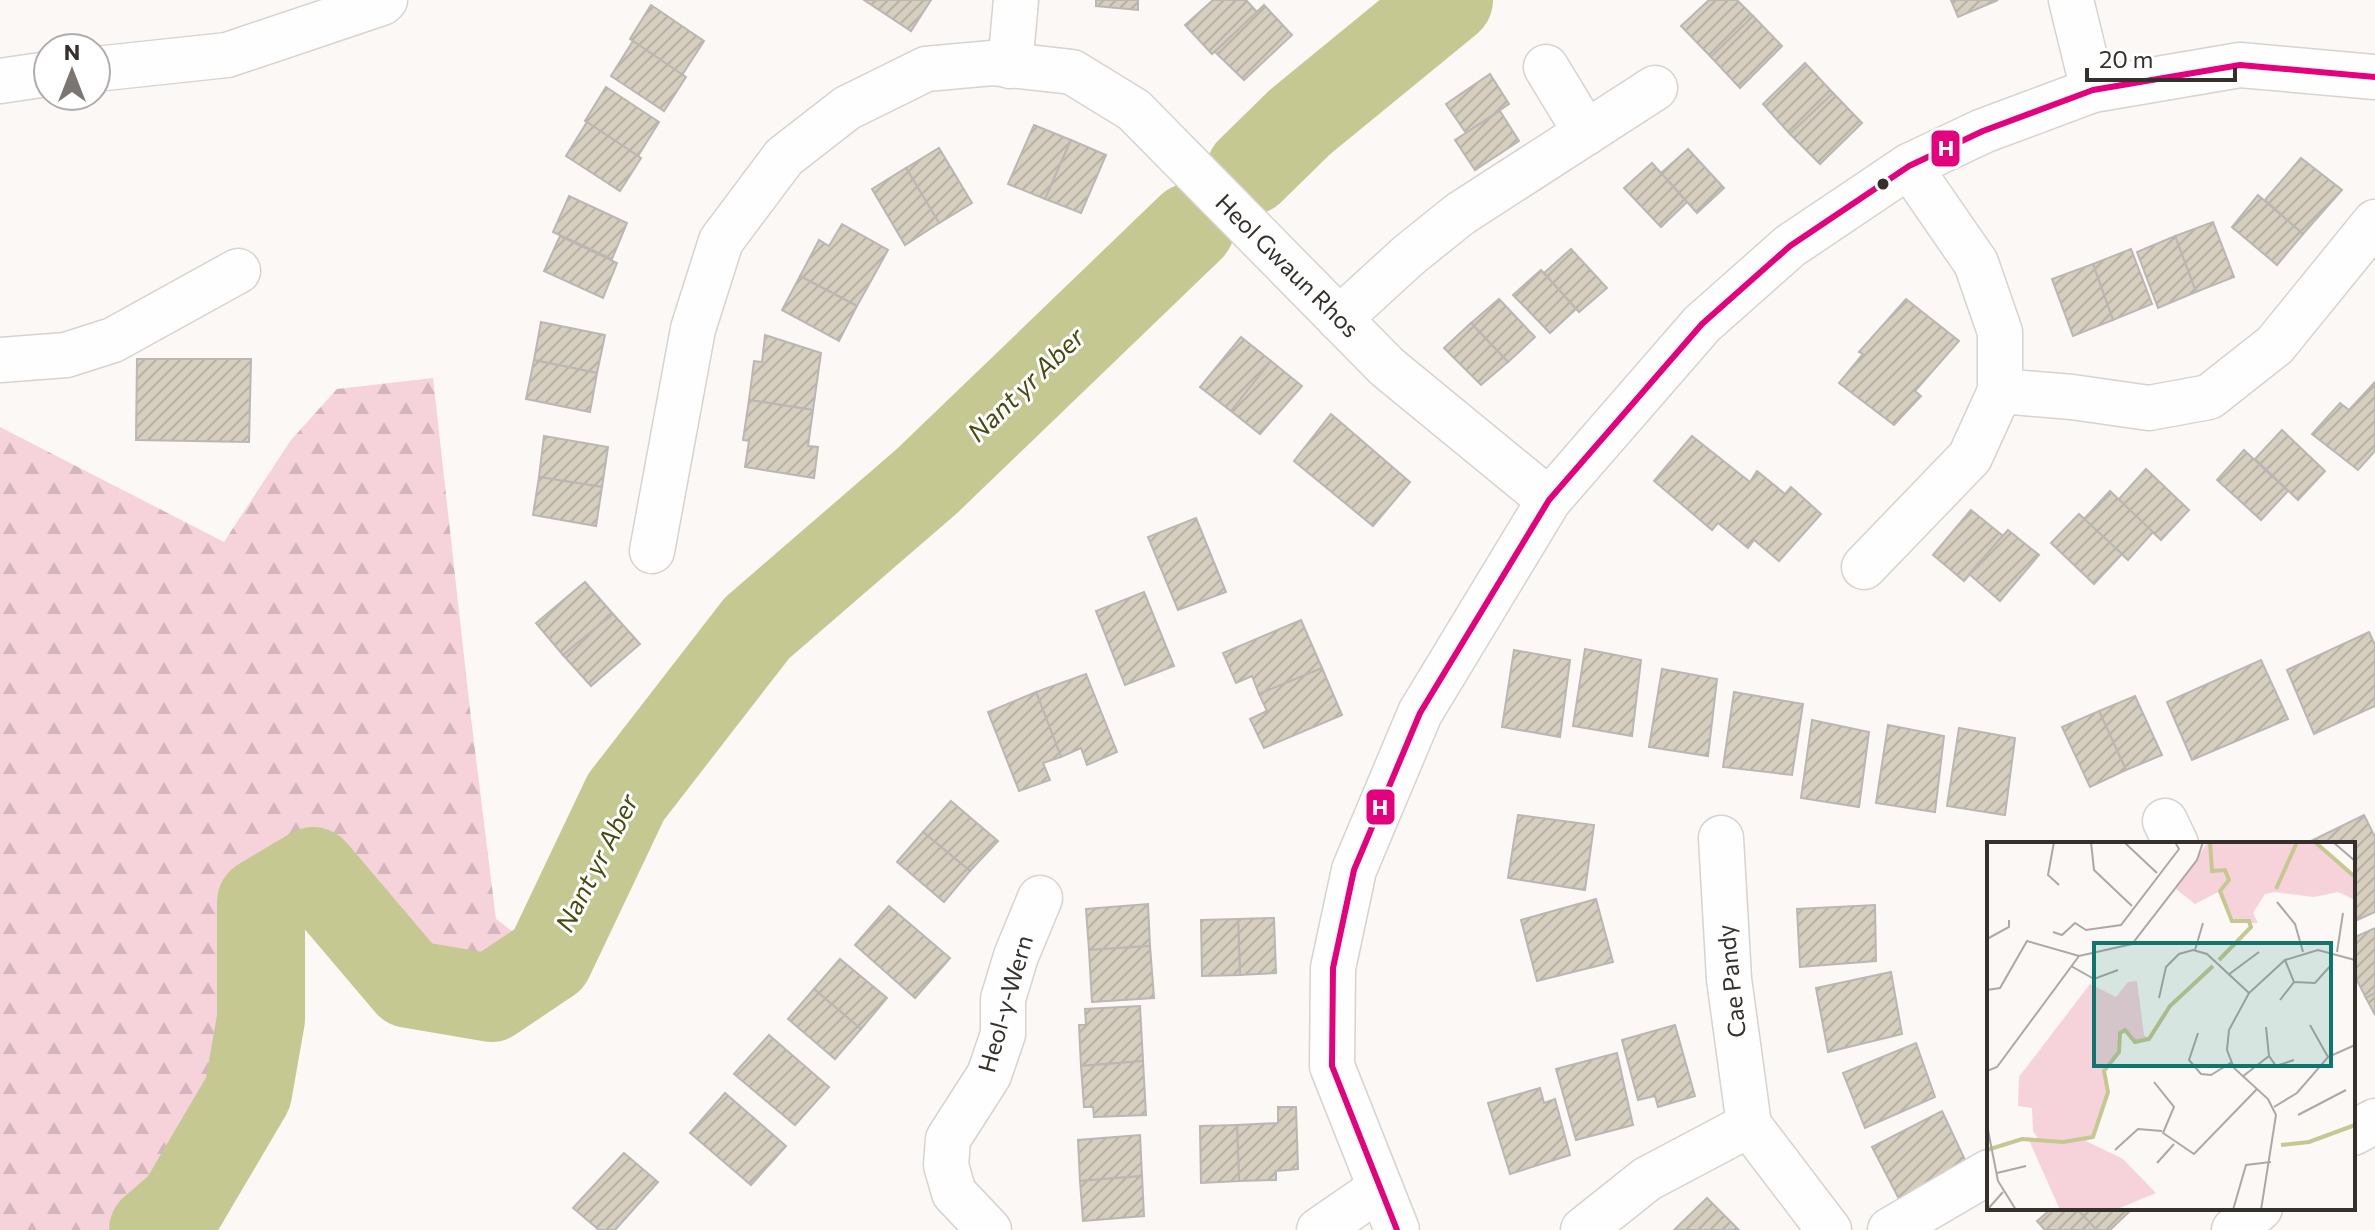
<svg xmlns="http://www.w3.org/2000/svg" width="2375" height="1230" font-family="Commissioner,sans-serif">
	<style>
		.forest { fill: url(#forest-firs) }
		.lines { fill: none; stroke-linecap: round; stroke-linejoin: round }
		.river { stroke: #c6c892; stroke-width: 88 }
		.building { fill: url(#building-hatch); stroke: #bab7b3; stroke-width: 2 }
		.minor-casing { stroke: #d7d3cf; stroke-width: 47 }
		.minor { stroke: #fefefe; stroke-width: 44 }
		.bus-1-casing { stroke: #fff; stroke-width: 12 }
		.bus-1 { stroke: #e5007d; stroke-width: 6 }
		.bus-dot { fill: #36302c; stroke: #fff; stroke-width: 3 }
		.labels { text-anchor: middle; stroke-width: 6; stroke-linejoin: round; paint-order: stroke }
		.street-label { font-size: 24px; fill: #36302c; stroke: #fff }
		.water-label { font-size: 26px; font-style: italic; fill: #484a10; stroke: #fff }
		.inset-river { fill: none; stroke: #c6c892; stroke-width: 4 }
		.inset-road { fill: none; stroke: #aca8a5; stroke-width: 2 }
		.view { fill: #0f766e; fill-opacity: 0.15; stroke: #0f766e; stroke-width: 4 }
		.inset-edge { fill: none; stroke: #36302c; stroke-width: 4 }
		.line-badge { stroke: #fff; stroke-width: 3 }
		.badge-label { font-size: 22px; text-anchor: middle; font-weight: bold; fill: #fff }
	</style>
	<defs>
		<pattern id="forest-firs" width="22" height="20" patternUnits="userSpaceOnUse" patternTransform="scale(2)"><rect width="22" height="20" fill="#f6d3db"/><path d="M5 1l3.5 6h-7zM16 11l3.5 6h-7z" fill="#d4b5bc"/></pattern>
		<pattern id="building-hatch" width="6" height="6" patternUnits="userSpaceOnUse" patternTransform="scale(2)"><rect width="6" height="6" fill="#d6cebf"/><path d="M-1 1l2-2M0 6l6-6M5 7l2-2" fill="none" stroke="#b8b1a4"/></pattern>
	</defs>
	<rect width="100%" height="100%" fill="#fbf8f5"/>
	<polygon class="forest" points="433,378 470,710 496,919 549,959 491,998 409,984 313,871 261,902 261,1019 248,1093 182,1205 153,1230 0,1230 0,427 224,542 291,440 337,389"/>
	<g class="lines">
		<g class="river">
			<polyline points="1250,171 1300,122 1449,0"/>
			<polyline points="153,1230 182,1205 248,1093 261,1019 261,902 313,871 409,984 491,998 549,959 626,797 757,628 927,481 1191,227"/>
		</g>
	</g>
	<g class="building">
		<polygon points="864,0 931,0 911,31"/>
		<polygon points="1096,0 1138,0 1138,10 1096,6"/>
		<polygon points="1213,0 1246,0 1257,12 1212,54 1185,25"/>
		<polygon points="1709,0 1737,0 1753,16 1711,57 1681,26"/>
		<polygon points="1951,0 1998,0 1958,17"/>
		<polygon points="651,5 704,41 682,75 630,39"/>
		<polygon points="1264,5 1292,35 1244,80 1215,52"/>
		<polygon points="1753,16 1782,46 1740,88 1711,57"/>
		<polygon points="633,41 686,77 664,111 611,76"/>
		<polygon points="1805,63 1833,93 1790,134 1763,104"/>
		<polygon points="1490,74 1509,104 1466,133 1446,104"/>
		<polygon points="606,87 659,122 638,156 585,121"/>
		<polygon points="1833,93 1862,123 1820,164 1790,134"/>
		<polygon points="1500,111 1519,141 1475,170 1455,140"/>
		<polygon points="587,122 641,158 620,191 566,156"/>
		<polygon points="1034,125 1071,140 1045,199 1008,184"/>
		<polygon points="1071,140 1106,155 1081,213 1045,199"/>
		<polygon points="939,148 972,203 939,223 906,168"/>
		<polygon points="1688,149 1724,188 1697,213 1661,173"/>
		<polygon points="2301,158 2342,190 2303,234 2265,200"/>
		<polygon points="1652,163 1687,202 1661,227 1624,188"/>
		<polygon points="906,168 939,223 905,245 872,189"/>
		<polygon points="2258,195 2303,234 2277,265 2232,227"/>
		<polygon points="569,196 627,223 612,259 553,232"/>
		<polygon points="2213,222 2234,277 2196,292 2175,236"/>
		<polygon points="842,224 888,250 857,306 800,276 819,240 829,246"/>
		<polygon points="560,236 617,263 603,298 544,271"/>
		<polygon points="2175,236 2196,292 2158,308 2137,252"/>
		<polygon points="1571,249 1607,288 1579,312 1544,273"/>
		<polygon points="2131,249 2152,304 2113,320 2093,264"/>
		<polygon points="2093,264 2113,320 2073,336 2052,279"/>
		<polygon points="1541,270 1576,309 1550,333 1513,295"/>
		<polygon points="800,276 857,306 839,341 782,310"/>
		<polygon points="1499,299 1535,337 1508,362 1471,323"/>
		<polygon points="1906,299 1959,341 1915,391 1921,396 1894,425 1839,383 1863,354 1859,352"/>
		<polygon points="541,322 605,335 597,373 534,360"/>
		<polygon points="1471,323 1508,362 1481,385 1444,348"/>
		<polygon points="765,335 821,353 813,410 749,400 754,361 762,362"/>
		<polygon points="1241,337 1271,361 1231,411 1200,387"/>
		<polygon points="137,359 251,359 249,442 136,440"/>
		<polygon points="534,360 597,373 590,412 526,399"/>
		<polygon points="1271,361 1302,386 1260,434 1231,411"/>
		<polygon points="2375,382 2375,451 2358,470 2312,434 2340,403 2349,410"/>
		<polygon points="749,400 813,410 808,446 818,447 814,478 745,467 749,441 743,440"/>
		<polygon points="1331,414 1410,482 1373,526 1294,461"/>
		<polygon points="2282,430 2325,471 2298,500 2255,459"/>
		<polygon points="544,436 608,447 602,487 539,477"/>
		<polygon points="1692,436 1750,482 1757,471 1785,494 1791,487 1821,514 1779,561 1754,540 1748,548 1718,523 1712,530 1654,481"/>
		<polygon points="2244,450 2288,491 2261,520 2217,480"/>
		<polygon points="2146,469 2189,510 2161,540 2118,500"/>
		<polygon points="539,477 602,487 596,526 533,515"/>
		<polygon points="2110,491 2153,532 2128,560 2084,519"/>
		<polygon points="1971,510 2003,536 1964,581 1933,555"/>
		<polygon points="2079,514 2122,554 2094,584 2051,543"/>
		<polygon points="1196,518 1226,592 1178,610 1148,537"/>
		<polygon points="2008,530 2039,555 2000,601 1969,574"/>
		<polygon points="585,582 613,614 563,655 536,623"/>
		<polygon points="1144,592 1174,666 1125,685 1096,611"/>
		<polygon points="613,614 640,644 591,686 563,655"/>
		<polygon points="1301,620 1322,668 1259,694 1252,676 1236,683 1223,653"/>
		<polygon points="2369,632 2375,645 2375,706 2314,734 2287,670"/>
		<polygon points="1585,649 1641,660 1632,736 1573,726"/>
		<polygon points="1514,650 1570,660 1560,737 1502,727"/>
		<polygon points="2261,660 2288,719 2192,760 2167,702"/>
		<polygon points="1322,668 1342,715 1264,748 1250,719 1267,711 1259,694"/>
		<polygon points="1662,669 1717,679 1708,756 1649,747"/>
		<polygon points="1086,674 1117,752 1087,765 1081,748 1061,757 1036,692"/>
		<polygon points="1036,692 1061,757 1043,763 1050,780 1019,791 988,712"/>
		<polygon points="1734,692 1803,704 1792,775 1723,767"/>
		<polygon points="2135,696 2162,755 2126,770 2099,711"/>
		<polygon points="2099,711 2126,770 2090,787 2062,727"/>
		<polygon points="1812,720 1869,732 1859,807 1801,798"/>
		<polygon points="1888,725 1944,736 1935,812 1876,803"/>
		<polygon points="1959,728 2015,738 2005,815 1947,806"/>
		<polygon points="951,801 998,841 970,871 923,832"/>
		<polygon points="1518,815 1594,825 1585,890 1508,878"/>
		<polygon points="2364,815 2375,837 2375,912 2353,922 2353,844 2305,844"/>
		<polygon points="923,832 970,871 944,902 897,862"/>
		<polygon points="1596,899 1613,962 1537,981 1521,920"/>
		<polygon points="1148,904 1150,946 1089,950 1086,909"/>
		<polygon points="1875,905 1876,961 1800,967 1797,909"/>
		<polygon points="889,906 950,958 915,998 855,945"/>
		<polygon points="1274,918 1276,973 1240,975 1238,919"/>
		<polygon points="1238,919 1240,975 1202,976 1201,920"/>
		<polygon points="2375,928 2375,993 2366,998 2353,972 2353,938"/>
		<polygon points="1150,946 1154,998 1092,1002 1089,950"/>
		<polygon points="840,959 887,998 861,1029 814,989"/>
		<polygon points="1891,972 1902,1034 1828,1052 1816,988"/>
		<polygon points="814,989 861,1029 835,1059 788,1019"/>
		<polygon points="2375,993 2375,1015 2366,998"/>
		<polygon points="1140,1006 1143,1061 1081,1066 1079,1025 1086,1025 1085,1009"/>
		<polygon points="1675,1025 1695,1096 1658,1107 1655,1096 1638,1100 1622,1040"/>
		<polygon points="769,1035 829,1087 795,1125 734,1074"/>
		<polygon points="1916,1043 1935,1097 1865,1128 1843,1073"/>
		<polygon points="1617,1053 1633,1125 1576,1140 1556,1069"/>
		<polygon points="1143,1061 1146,1115 1094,1117 1093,1107 1084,1107 1081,1066"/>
		<polygon points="1540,1088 1544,1103 1555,1099 1570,1155 1510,1174 1488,1103"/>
		<polygon points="725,1093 786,1146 751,1185 690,1133"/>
		<polygon points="1278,1107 1296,1107 1298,1169 1276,1171 1276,1180 1239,1181 1237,1125 1278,1123"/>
		<polygon points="1942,1111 1966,1162 1899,1199 1872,1147"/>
		<polygon points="1237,1125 1239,1181 1201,1183 1200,1126"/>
		<polygon points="1140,1135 1142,1176 1080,1181 1078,1140"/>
		<polygon points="624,1153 658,1182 615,1230 599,1230 573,1208"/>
		<polygon points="1142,1176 1144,1216 1083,1221 1080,1181"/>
		<polygon points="1707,1198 1739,1230 1674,1230"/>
		<polygon points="2052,1208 2076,1208 2097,1230 2045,1230 2037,1221"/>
		<polygon points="2076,1208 2129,1208 2131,1210 2110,1230 2097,1230"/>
	</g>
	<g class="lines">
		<defs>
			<g id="minor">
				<polyline points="2071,0 2093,90"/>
				<polyline points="1010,66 1016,0"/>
				<polyline points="1546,67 1586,133"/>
				<polyline points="96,69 227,55 382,3 385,0"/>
				<polyline points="0,81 48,74"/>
				<polyline points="1339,319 1409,255 1460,214 1655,88"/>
				<polyline points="0,360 66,355 113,340 238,271"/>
				<polyline points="2000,391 2072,397 2149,408 2209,397 2275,345 2375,222"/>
				<polyline points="652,551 693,329 721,241 784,157 847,108 926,69 992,63 1072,72 1134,110 1387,367 1549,500"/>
				<polyline points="1864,567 1970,457 2000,391 2000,332 1976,263 1909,166"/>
				<polyline points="2165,821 2176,844"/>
				<polyline points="1721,838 1729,979 1749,1125 1829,1230"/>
				<polyline points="2353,1133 2375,1121"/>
				<polyline points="989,1230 954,1193 946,1165 948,1139 989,1075 1003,1034 1003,999 1016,956 1040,898"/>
				<polyline points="1319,1230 1380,1188"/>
				<polyline points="1397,1230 1332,1066 1333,968 1354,870 1420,713 1549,500 1702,324 1790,246 1909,166 1983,131 2093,90 2240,65 2375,77"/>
				<polyline points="1583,1230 1647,1179 1749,1125"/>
				<polyline points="1890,1230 1989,1172"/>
				<polyline points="2234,1230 2260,1208"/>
			</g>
		</defs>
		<use href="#minor" class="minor-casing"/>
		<use href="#minor" class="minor"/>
		<defs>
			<polyline id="bus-1" points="1397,1230 1332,1066 1333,968 1354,870 1420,713 1549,500 1702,324 1790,246 1909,166 1983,131 2093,90 2240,65 2375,77"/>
		</defs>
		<use href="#bus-1" class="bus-1-casing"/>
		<use href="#bus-1" class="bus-1"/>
	</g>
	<circle class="bus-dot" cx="1883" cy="184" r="7"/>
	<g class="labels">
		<g class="street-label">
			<text transform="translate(1287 266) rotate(45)" y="8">Heol Gwaun Rhos</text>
			<text transform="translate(1732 981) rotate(-96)" y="8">Cae Pandy</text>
			<text transform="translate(1006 1004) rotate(-74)" y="8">Heol-y-Wern</text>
		</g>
		<g class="water-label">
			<text transform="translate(1026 385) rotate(-44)" y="9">Nant yr Aber</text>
			<text transform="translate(597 863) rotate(-63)" y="9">Nant yr Aber</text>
		</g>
	</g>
	<g transform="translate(1987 842)">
		<rect width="368" height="368" fill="#fbf8f5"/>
		<path d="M221 0H328L368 35V58L351 50 327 55 287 50 278 52 266 71 271 81H249L233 49 208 62 189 47ZM150 139 157 193 162 197 148 200 139 189 133 191 132 210 117 229 121 250 106 295 99 299 53 300 46 289 45 266 31 264 32 235 103 142 129 155 141 140Z" fill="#f6d3db"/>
		<path d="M41 296 99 299 136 317 169 351 128 368H73Z" fill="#f6d3db"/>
		<path class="inset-river" d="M223 0 225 29 238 28 242 38 233 49 245 79H262L264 85 232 118M328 0 368 35M289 47 310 0M294 303 322 300 368 283M0 308 35 297 76 300 106 295 121 250 117 229 132 210 133 191 138 188 148 200 162 197 183 164 226 124"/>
		<path class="inset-road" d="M67 0 61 33 72 43M104 0 107 28 145 64M137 0 170 31M346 0 368 19M290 60 308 82 316 110M66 90 75 93 88 81 99 88 134 83 192 7 188 0M0 97 22 85V78M208 108 216 81M350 110 356 71M84 124 107 137 131 128M241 133 272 110M307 140 328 141 345 122M0 148 13 146 40 99 92 114 145 102 210 18 216 0M172 156 179 125 192 112 206 108 220 112 262 151M293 158 307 140 298 118M323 183 341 215M279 185 282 214 289 224 307 218M211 191 202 218 214 232 224 233 245 220M0 229 10 225 92 114M255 235 282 214M167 240 187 265 176 291 207 312 270 247M287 265 310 251 341 215 368 203M311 273 359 248M0 283 11 339 29 368M128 308 151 287 175 289M170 321 187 302M10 331 39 324M0 368 16 350M246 368 259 323 284 320M274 368 289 273 281 257 247 226 240 208 242 188 262 151 298 118 331 108 368 118"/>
		<path class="view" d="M107 101H344V224H107Z"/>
		<rect width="368" height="368" class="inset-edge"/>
	</g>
	<g class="line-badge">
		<rect x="1930" y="129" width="31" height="39" rx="8" fill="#e5007d"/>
		<rect x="1365" y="788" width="31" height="38" rx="8" fill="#e5007d"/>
	</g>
	<g class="badge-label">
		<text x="1946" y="156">H</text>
		<text x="1380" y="815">H</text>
	</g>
	<g transform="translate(72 72)"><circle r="38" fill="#ffffff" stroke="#afacab" stroke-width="2"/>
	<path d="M0-6L14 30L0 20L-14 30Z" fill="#7b7672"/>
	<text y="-12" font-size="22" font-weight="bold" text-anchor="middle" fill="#36302c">N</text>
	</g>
	<path d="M2087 68v12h148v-12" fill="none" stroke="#36302c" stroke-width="4"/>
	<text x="2099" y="68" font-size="24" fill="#36302c" stroke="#ffffff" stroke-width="6" paint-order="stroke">20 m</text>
</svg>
